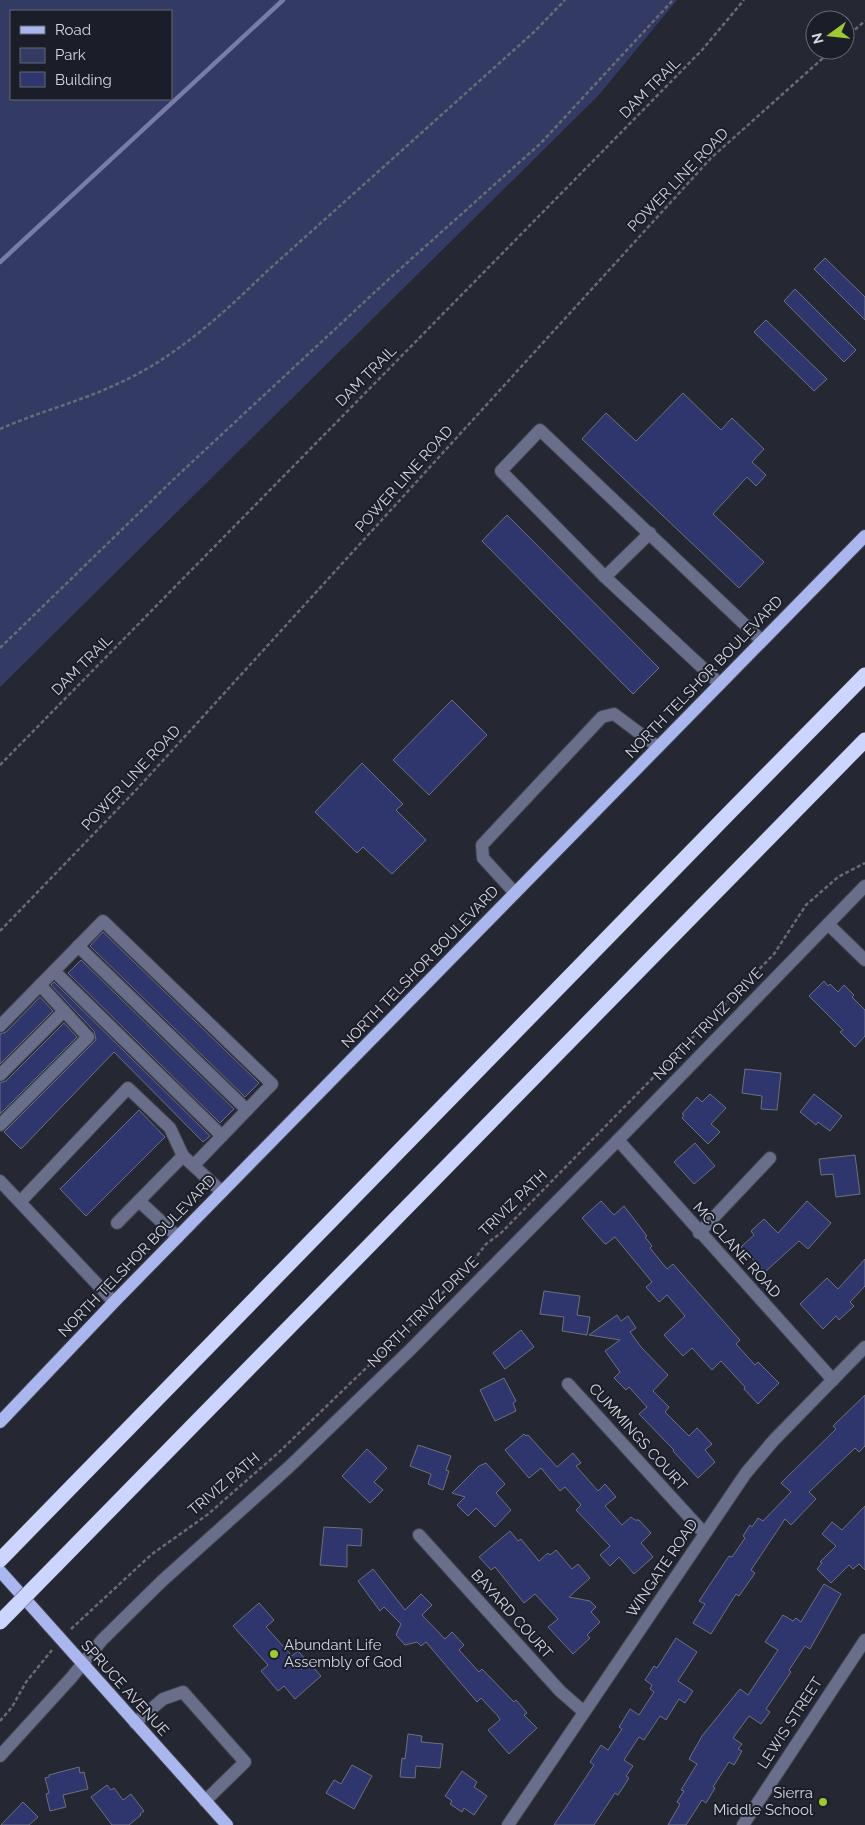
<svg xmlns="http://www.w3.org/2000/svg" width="865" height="1825" font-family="Raleway,sans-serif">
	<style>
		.green { fill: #333b64; fill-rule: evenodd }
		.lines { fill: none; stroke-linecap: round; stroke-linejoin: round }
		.stream { stroke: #767da9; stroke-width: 4.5 }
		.building { fill: #2e366d; stroke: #6d707e }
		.minor-casing { stroke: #41434e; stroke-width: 14 }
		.major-casing { stroke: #41434e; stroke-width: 14 }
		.highway-casing { stroke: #41434e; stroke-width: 16 }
		.path { stroke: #696b75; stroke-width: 2.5; stroke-dasharray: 4 2.5; stroke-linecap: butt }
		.minor { stroke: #696f8a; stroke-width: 12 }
		.major { stroke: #aab7ef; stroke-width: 12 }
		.highway { stroke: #cbd5fe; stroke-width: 15 }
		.highway-bridge-casing { stroke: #41434e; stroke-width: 16; stroke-linecap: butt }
		.highway-bridge { stroke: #cbd5fe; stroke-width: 15 }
		.poi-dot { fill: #9eca2f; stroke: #1b1e29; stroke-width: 2 }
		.labels { text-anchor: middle; stroke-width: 4; stroke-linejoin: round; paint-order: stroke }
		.street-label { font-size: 15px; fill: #d4d6de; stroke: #1b1e29 }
		.poi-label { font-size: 15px; fill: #d4d6de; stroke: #1b1e29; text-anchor: start }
	</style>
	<rect width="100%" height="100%" fill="#252733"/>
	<path class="green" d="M0 0H677L598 96 0 687ZM11 11H171V99H11Z"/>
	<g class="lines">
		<polyline class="stream" points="0,262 283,0"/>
	</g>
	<g class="building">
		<polygon points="825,258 865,297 865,320 814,269"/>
		<polygon points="795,289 856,350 844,362 784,301"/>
		<polygon points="766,320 827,379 814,391 754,332"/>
		<polygon points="683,393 721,430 732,418 764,449 752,462 766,475 756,486 747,477 713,514 764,562 739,588 582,439 606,413 636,441"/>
		<polygon points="507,515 659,668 633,694 482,541"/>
		<polygon points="452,700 487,735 429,795 393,760"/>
		<polygon points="362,763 403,804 396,810 426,840 392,874 363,847 357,853 315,812"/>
		<polygon points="103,932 259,1083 245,1097 90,946"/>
		<polygon points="81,960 234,1109 220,1123 68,973"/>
		<polygon points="824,981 828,986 830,984 838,992 844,985 854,995 852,997 865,1010 865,1036 855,1047 840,1032 843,1030 809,996"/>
		<polygon points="54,982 210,1136 203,1142 114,1052 21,1149 4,1132 96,1040 94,1031 51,985"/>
		<polygon points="40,997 53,1011 0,1064 0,1034 6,1032"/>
		<polygon points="64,1023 77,1037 0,1114 0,1083 6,1081"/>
		<polygon points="745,1069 781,1073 777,1110 761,1109 762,1096 742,1093"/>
		<polygon points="710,1094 726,1108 711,1124 720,1132 708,1144 682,1118 684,1115 682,1114 697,1097 702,1102"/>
		<polygon points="814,1094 842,1116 830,1131 818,1122 816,1125 800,1112"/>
		<polygon points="139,1110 165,1137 86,1216 60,1189"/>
		<polygon points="695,1143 715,1166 694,1184 674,1162"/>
		<polygon points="855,1155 860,1194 836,1197 833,1174 821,1175 819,1159"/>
		<polygon points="601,1201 614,1215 624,1206 647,1236 645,1237 652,1246 650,1248 667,1269 673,1264 740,1340 736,1344 755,1365 758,1362 779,1383 758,1404 744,1389 745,1387 721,1361 712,1370 692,1348 683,1356 664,1335 685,1316 667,1295 659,1302 646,1287 652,1282 615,1237 606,1244 604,1243 582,1218"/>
		<polygon points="807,1201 831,1223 808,1249 799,1241 765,1272 741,1247 754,1235 751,1231 764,1219 778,1233"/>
		<polygon points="865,1259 865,1286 850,1302 854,1306 839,1320 836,1316 823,1329 800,1304 827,1278 838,1289"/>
		<polygon points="544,1291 580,1296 577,1315 590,1317 587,1335 562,1331 564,1317 540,1314"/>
		<polygon points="617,1315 621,1321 628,1316 636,1328 630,1332 641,1347 668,1375 653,1391 669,1407 665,1412 689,1436 697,1428 712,1444 705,1450 715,1462 698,1478 673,1451 674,1450 639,1414 647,1407 629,1387 626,1390 614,1378 620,1372 605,1351 620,1340 589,1335"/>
		<polygon points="521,1330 534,1347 505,1369 493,1353"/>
		<polygon points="504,1378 516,1401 513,1403 516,1411 495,1421 480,1390"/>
		<polygon points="865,1395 865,1446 859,1452 855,1448 809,1492 816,1499 791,1525 785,1519 751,1570 755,1573 739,1596 736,1594 711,1634 693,1623 705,1604 699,1601 729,1556 732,1557 745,1538 743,1536 750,1525 752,1527 758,1518 763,1521 791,1492 781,1483 836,1429 833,1426"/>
		<polygon points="524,1434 526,1436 528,1435 557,1467 573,1453 581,1463 576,1466 598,1491 605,1484 616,1497 605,1506 622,1525 631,1517 635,1520 639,1520 651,1533 641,1543 653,1557 634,1574 619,1557 610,1566 600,1555 610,1546 576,1510 581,1505 565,1487 560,1491 541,1468 529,1478 505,1450"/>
		<polygon points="418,1445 451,1456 446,1470 449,1471 443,1490 428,1484 431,1474 410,1466"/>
		<polygon points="367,1449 387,1468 374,1482 383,1490 370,1503 342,1476"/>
		<polygon points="486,1463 505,1484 496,1493 511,1510 495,1527 476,1508 468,1516 457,1505 465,1497 452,1493 479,1466"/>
		<polygon points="865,1506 865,1570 859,1564 853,1569 849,1565 831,1583 817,1569 822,1563 820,1562 836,1546 822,1534 832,1522 842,1530"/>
		<polygon points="324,1527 362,1529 361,1546 347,1545 347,1567 320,1565"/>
		<polygon points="510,1531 518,1541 521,1539 539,1561 548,1553 550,1555 556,1550 572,1569 578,1564 590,1578 569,1597 590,1601 596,1607 591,1612 600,1622 587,1635 590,1638 573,1654 548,1627 558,1619 535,1594 524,1603 495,1567 491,1570 479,1557"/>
		<polygon points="373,1569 405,1610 421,1594 432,1605 422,1615 445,1639 452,1632 464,1645 459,1650 479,1672 482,1669 514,1702 516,1700 527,1713 524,1715 537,1728 509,1754 488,1730 500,1720 498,1716 481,1698 477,1702 426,1642 421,1646 417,1642 405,1645 396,1635 401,1624 384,1607 380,1611 358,1581"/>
		<polygon points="824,1584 841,1594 810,1649 805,1646 789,1670 791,1672 766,1709 770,1712 761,1724 749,1716 733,1738 742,1744 738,1749 742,1751 734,1765 729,1762 713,1787 715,1788 706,1803 702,1800 686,1825 668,1825 680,1804 677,1802 684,1791 681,1790 697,1764 689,1759 702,1736 740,1689 748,1695 778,1650 765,1642 783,1615 793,1621 796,1618 801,1622"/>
		<polygon points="259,1603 274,1620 266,1627 292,1656 298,1651 321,1676 295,1699 284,1686 278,1691 261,1671 268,1665 233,1626"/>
		<polygon points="676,1638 697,1652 678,1681 693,1691 685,1703 679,1699 666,1720 660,1716 644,1740 639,1737 624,1760 633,1766 626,1776 629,1778 618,1795 615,1793 594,1825 554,1825 594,1765 590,1762 601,1745 608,1750 622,1729 619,1727 630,1709 639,1715 654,1692 650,1689 652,1685 645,1680 654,1666 657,1668"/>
		<polygon points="408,1734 422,1736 421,1742 443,1744 440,1768 416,1766 415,1778 400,1777 402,1758 405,1759"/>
		<polygon points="352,1765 372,1776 354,1809 326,1793 334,1780 341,1784"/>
		<polygon points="79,1767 80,1773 84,1772 88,1789 63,1795 66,1807 50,1811 46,1794 49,1793 45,1778 49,1777 49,1775"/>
		<polygon points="462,1771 477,1782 474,1787 487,1796 474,1815 464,1808 462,1812 450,1804 452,1801 445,1796"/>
		<polygon points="107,1785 111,1790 114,1788 123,1800 131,1794 144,1811 140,1814 141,1815 129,1825 112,1825 91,1797"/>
		<polygon points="23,1802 38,1817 29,1825 1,1825"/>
	</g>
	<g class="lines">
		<defs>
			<g id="minor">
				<polyline points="605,577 650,533"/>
				<polyline points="720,684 605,577 501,471 540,430 762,641"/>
				<polyline points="515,893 483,858 482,845 602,717 614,714 658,747"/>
				<polyline points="828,924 865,960"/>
				<polyline points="78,946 247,1110"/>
				<polyline points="54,971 222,1136"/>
				<polyline points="0,1026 103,921 272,1084 194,1165"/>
				<polyline points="0,1075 64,1011"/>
				<polyline points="0,1125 88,1037 40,985"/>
				<polyline points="618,1140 833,1380"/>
				<polyline points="0,1181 114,1302"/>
				<polyline points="139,1201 178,1237"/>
				<polyline points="20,1202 128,1088 170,1128 183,1156"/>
				<polyline points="117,1223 183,1156 222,1192"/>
				<polyline points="699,1233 770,1158"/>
				<polyline points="568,1384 704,1533"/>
				<polyline points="419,1535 560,1691 584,1712"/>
				<polyline points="135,1723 163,1699 183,1692 245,1762 205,1801"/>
				<polyline points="0,1756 71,1678 102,1640 162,1581 289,1467 411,1349 618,1140 865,886"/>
				<polyline points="508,1825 746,1473 774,1440 865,1347"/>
				<polyline points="743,1825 865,1640"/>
			</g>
			<g id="major">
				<polyline points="0,1422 114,1302 865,536"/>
				<polyline points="0,1571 227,1825"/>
			</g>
			<g id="highway">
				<polyline points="0,1560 731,811 865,675"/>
				<polyline points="56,1565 865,740"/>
			</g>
		</defs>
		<use href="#minor" class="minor-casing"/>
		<use href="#major" class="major-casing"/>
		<use href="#highway" class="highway-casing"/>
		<g class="path">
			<polyline points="845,38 865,21"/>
			<path d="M0 429C38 412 79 402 117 384 172 360 222 315 265 273L534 32 565 0"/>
			<polyline points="0,648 176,477 390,278 541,143 673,0"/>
			<polyline points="0,765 702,50 744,0"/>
			<polyline points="0,931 138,788 711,158 832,50"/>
			<polyline points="71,1629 152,1554 207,1515 278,1453 420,1316 471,1264 486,1244 501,1233 774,954 806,905 838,877 865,863"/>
			<polyline points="0,1721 12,1707 26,1682 52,1650"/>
		</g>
		<use href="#minor" class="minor"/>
		<use href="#major" class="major"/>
		<use href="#highway" class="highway"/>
		<defs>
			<polyline id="highway-bridge" points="0,1622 56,1565"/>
		</defs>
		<use href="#highway-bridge" class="highway-bridge-casing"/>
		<use href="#highway-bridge" class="highway-bridge"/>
	</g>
	<g class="poi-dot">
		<circle cx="274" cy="1654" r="5"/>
		<circle cx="823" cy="1802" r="5"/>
	</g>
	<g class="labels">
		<g class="street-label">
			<text transform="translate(650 88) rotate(-45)" y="5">DAM TRAIL</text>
			<text transform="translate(678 180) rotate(-46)" y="5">POWER LINE ROAD</text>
			<text transform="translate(366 376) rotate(-45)" y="5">DAM TRAIL</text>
			<text transform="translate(404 479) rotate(-48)" y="5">POWER LINE ROAD</text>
			<text transform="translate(82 665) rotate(-45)" y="5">DAM TRAIL</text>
			<text transform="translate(704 677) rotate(-46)" y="5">NORTH TELSHOR BOULEVARD</text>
			<text transform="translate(131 778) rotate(-47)" y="5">POWER LINE ROAD</text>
			<text transform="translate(420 967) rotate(-46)" y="5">NORTH TELSHOR BOULEVARD</text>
			<text transform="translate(708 1024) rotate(-46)" y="5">NORTH TRIVIZ DRIVE</text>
			<text transform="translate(513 1203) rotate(-44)" y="5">TRIVIZ PATH</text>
			<text transform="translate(737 1250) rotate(48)" y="5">MC CLANE ROAD</text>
			<text transform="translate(137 1256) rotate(-46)" y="5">NORTH TELSHOR BOULEVARD</text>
			<text transform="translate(423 1312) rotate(-45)" y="5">NORTH TRIVIZ DRIVE</text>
			<text transform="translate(638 1437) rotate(48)" y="5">CUMMINGS COURT</text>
			<text transform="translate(224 1484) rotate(-40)" y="5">TRIVIZ PATH</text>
			<text transform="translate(662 1568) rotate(-56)" y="5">WINGATE ROAD</text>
			<text transform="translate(512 1614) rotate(48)" y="5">BAYARD COURT</text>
			<text transform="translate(125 1688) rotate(48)" y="5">SPRUCE AVENUE</text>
			<text transform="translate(790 1723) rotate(-57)" y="5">LEWIS STREET</text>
		</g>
		<g class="poi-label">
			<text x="284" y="1650">Abundant Life<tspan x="284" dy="17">Assembly of God</tspan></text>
			<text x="813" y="1798" text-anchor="end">Sierra<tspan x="813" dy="17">Middle School</tspan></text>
		</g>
	</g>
	<rect x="10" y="10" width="162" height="90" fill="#1b1e29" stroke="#656871"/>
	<rect x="20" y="26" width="25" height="8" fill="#aab7ef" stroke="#656871"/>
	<text x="55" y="35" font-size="15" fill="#d4d6de">Road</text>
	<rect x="20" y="48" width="25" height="15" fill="#333b64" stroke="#656871"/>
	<text x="55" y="60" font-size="15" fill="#d4d6de">Park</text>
	<rect x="20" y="72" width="25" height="15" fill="#2e366d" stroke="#656871"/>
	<text x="55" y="85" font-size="15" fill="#d4d6de">Building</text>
	<g transform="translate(830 35) rotate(255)"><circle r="24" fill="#1b1e29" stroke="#656871"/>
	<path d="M0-4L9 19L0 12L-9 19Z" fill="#9eca2f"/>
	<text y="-8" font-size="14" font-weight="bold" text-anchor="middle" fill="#d4d6de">N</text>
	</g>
</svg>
